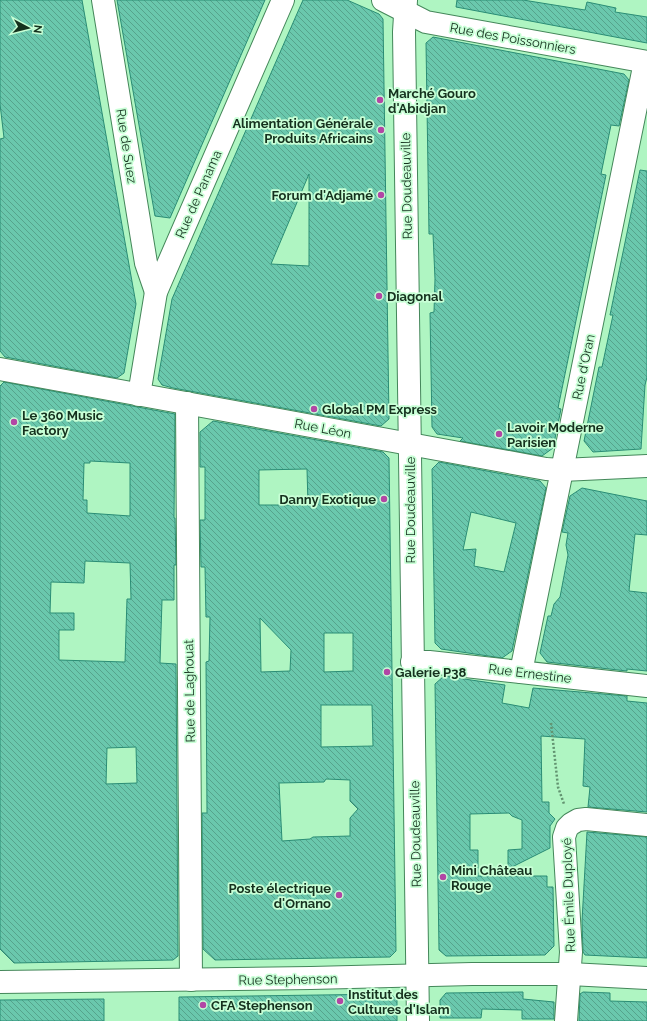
<svg xmlns="http://www.w3.org/2000/svg" width="647" height="1021" font-family="Raleway,sans-serif">
	<style>
		.building { fill: url(#building-back-hatch); stroke: #2a8d75; fill-rule: evenodd }
		.lines { fill: none; stroke-linecap: round; stroke-linejoin: round }
		.minor-casing { stroke: #44875a; stroke-width: 24 }
		.path { stroke: #629370; stroke-width: 2.5; stroke-dasharray: 2 2; stroke-linecap: butt }
		.minor { stroke: #fff; stroke-width: 22 }
		.poi-dot { fill: #b246a5; stroke: #c8ffd6; stroke-width: 1.5 }
		.labels { text-anchor: middle; stroke-width: 3.5; stroke-linejoin: round; paint-order: stroke }
		.street-label { font-size: 13px; fill: #15311e; stroke: #c8ffd6 }
		.poi-label { font-size: 13px; font-weight: bold; fill: #15311e; stroke: #c8ffd6; text-anchor: start }
	</style>
	<defs>
		<pattern id="building-back-hatch" width="6" height="6" patternUnits="userSpaceOnUse"><rect width="6" height="6" fill="#6ac8ad"/><path d="M-1 5l2 2M0 0l6 6M5-1l2 2" fill="none" stroke="#56a38c"/></pattern>
	</defs>
	<rect width="100%" height="100%" fill="#aff5c2"/>
	<g class="building">
		<polygon points="0,0 82,0 136,304 124,373 117,378 5,357 0,351 0,139 4,138 0,104"/>
		<polygon points="117,0 265,0 170,218 155,216"/>
		<path d="M303 0H347L379 14 383 19 389 419 381 426 173 388 162 385 158 379 172 299ZM309 174V266L271 264Z"/>
		<polygon points="457,0 523,0 585,10 587,2 616,8 615,12 647,17 647,43 456,7"/>
		<polygon points="433,37 624,74 629,80 619,126 611,125 601,174 606,175 558,408 561,409 553,448 542,456 460,441 463,438 437,434 432,427 430,313 434,312 435,279 433,234 429,234 426,43"/>
		<polygon points="640,170 647,171 647,377 645,385 641,449 593,452 584,441 599,367 602,367 613,315 610,315"/>
		<path d="M4 382 175 414 174 518H175L176 565H174V600H162L160 663 176 664 178 956 173 960 14 963 0 949V386ZM90 461 130 463V516L87 513V500H83L84 463H90ZM85 561 130 563 131 599H127L125 662 59 660V630H74V613H50L51 582 84 583ZM136 747 137 783 106 784 107 748Z"/>
		<path d="M213 421 383 452 389 458 396 951 390 957 215 960 203 949 202 813H207L206 662 209 661 210 617H206L205 567H201L200 520H205V467H200V432ZM307 469 308 505H259V470ZM260 618 291 650 290 671 261 672ZM324 633H353V671L324 672ZM321 705H372L373 746 321 747ZM326 779 350 780V801L358 809 350 818V836L313 837 310 839 282 841 279 783 324 782Z"/>
		<path d="M439 462 540 481 546 488 512 651 502 658 441 649 435 643 432 469ZM471 512 516 523 504 572 474 566 476 549 463 550Z"/>
		<polygon points="582,488 647,501 647,535 635,534 629,591 647,593 647,671 627,669 627,671 547,662 540,653 548,616 551,616 554,604 560,597 568,555 566,545 568,533 562,532 570,496"/>
		<polygon points="444,676 505,685 502,703 529,708 533,688 627,696 627,701 647,703 647,812 588,807 590,787 583,786 585,739 541,736 542,802 549,802 549,813 555,819 550,826 550,848 508,869 508,850 522,849 522,820 512,816 509,813 470,814 470,850 478,850 478,876 547,876 547,887 553,887 554,946 545,955 446,956 439,950 435,684"/>
		<polygon points="587,832 647,837 647,958 585,955 583,952 582,921"/>
		<polygon points="523,992 523,999 554,1002 554,1019 522,1019 522,1010 482,1009 481,1018 440,1018 440,1000 446,993"/>
		<polygon points="583,992 610,993 610,1001 647,1002 647,1021 579,1021 580,994"/>
		<polygon points="391,994 397,1000 397,1021 179,1021 179,997"/>
		<polygon points="104,999 104,1021 0,1021 0,1000"/>
	</g>
	<g class="lines">
		<defs>
			<g id="minor">
				<polyline points="103,0 146,263 156,292"/>
				<polyline points="383,0 426,22 647,62"/>
				<polyline points="406,0 404,32 418,1021"/>
				<polyline points="0,369 546,469 562,470 647,466"/>
				<polyline points="139,395 156,292 283,0"/>
				<polyline points="187,403 191,980"/>
				<polyline points="412,662 429,662 647,686"/>
				<polyline points="521,672 645,62"/>
				<polyline points="0,982 311,978 472,974 570,974 647,978"/>
				<polyline points="566,1021 571,952 564,837 567,828 571,824 578,820 586,819 647,825"/>
			</g>
		</defs>
		<use href="#minor" class="minor-casing"/>
		<polyline class="path" points="551,723 558,787 564,804"/>
		<use href="#minor" class="minor"/>
	</g>
	<g class="poi-dot">
		<circle cx="380" cy="100" r="4"/>
		<circle cx="381" cy="130" r="4"/>
		<circle cx="381" cy="195" r="4"/>
		<circle cx="379" cy="296" r="4"/>
		<circle cx="314" cy="409" r="4"/>
		<circle cx="14" cy="422" r="4"/>
		<circle cx="499" cy="434" r="4"/>
		<circle cx="384" cy="499" r="4"/>
		<circle cx="387" cy="672" r="4"/>
		<circle cx="443" cy="877" r="4"/>
		<circle cx="339" cy="895" r="4"/>
		<circle cx="340" cy="1001" r="4"/>
		<circle cx="203" cy="1005" r="4"/>
	</g>
	<g class="labels">
		<g class="street-label">
			<text transform="translate(513 38) rotate(10)" y="5">Rue des Poissonniers</text>
			<text transform="translate(127 146) rotate(81)" y="5">Rue de Suez</text>
			<text transform="translate(406 186) rotate(-91)" y="5">Rue Doudeauville</text>
			<text transform="translate(198 194) rotate(-66)" y="5">Rue de Panama</text>
			<text transform="translate(583 367) rotate(-78)" y="5">Rue d'Oran</text>
			<text transform="translate(323 428) rotate(11)" y="5">Rue Léon</text>
			<text transform="translate(410 510) rotate(-90)" y="5">Rue Doudeauville</text>
			<text transform="translate(530 673) rotate(7)" y="5">Rue Ernestine</text>
			<text transform="translate(189 691) rotate(-91)" y="5">Rue de Laghouat</text>
			<text transform="translate(415 834) rotate(-91)" y="5">Rue Doudeauville</text>
			<text transform="translate(568 895) rotate(-92)" y="5">Rue Émile Duployé</text>
			<text transform="translate(288 979) rotate(-1)" y="5">Rue Stephenson</text>
		</g>
		<g class="poi-label">
			<text x="388" y="98">Marché Gouro<tspan x="388" dy="15">d'Abidjan</tspan></text>
			<text x="373" y="128" text-anchor="end">Alimentation Générale<tspan x="373" dy="15">Produits Africains</tspan></text>
			<text x="373" y="200" text-anchor="end">Forum d'Adjamé</text>
			<text x="387" y="301">Diagonal</text>
			<text x="322" y="414">Global PM Express</text>
			<text x="22" y="420">Le 360 Music<tspan x="22" dy="15">Factory</tspan></text>
			<text x="507" y="432">Lavoir Moderne<tspan x="507" dy="15">Parisien</tspan></text>
			<text x="376" y="504" text-anchor="end">Danny Exotique</text>
			<text x="395" y="677">Galerie P38</text>
			<text x="451" y="875">Mini Château<tspan x="451" dy="15">Rouge</tspan></text>
			<text x="331" y="893" text-anchor="end">Poste électrique<tspan x="331" dy="15">d'Ornano</tspan></text>
			<text x="348" y="999">Institut des<tspan x="348" dy="15">Cultures d'Islam</tspan></text>
			<text x="211" y="1010">CFA Stephenson</text>
		</g>
	</g>
	<g transform="translate(28 28) rotate(97)" stroke="#c8ffd6" stroke-width="3" paint-order="stroke">
	<path d="M0-3L7 15L0 10L-7 15Z" fill="#15311e"/>
	<text y="-6" font-size="11" font-weight="bold" text-anchor="middle" fill="#15311e">N</text>
	</g>
</svg>
